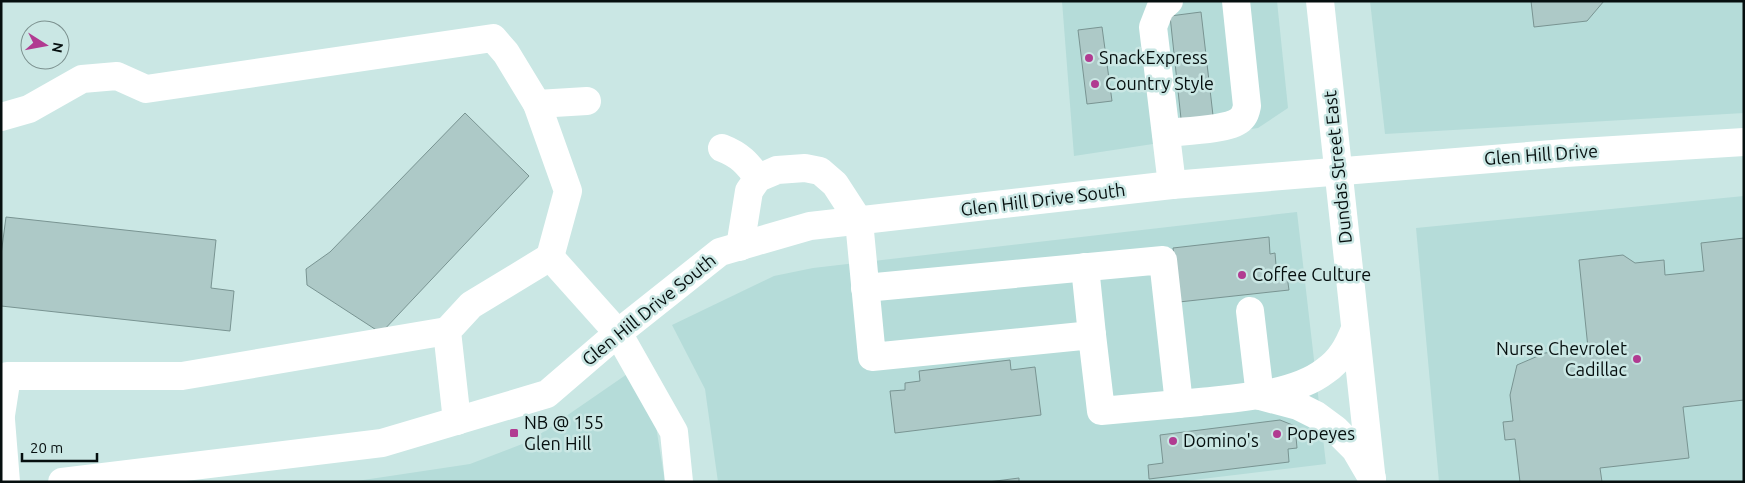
<svg xmlns="http://www.w3.org/2000/svg" width="1745" height="483" font-family="Ubuntu,sans-serif">
	<style>
		.built { fill: #b5dcd9 }
		.building { fill: #adc9c7; stroke: #799492 }
		.lines { fill: none; stroke-linecap: round; stroke-linejoin: round }
		.minor { stroke: #fff; stroke-width: 28 }
		.major { stroke: #fff; stroke-width: 28 }
		.poi-dot { fill: #b13b91; stroke: #cae7e4; stroke-width: 2 }
		.labels { text-anchor: middle; stroke-width: 5; stroke-linejoin: round; paint-order: stroke }
		.poi-label { font-size: 18px; fill: #060f0f; stroke: #cae7e4; text-anchor: start }
		.street-label { font-size: 18px; fill: #060f0f; stroke: #cae7e4 }
	</style>
	<rect width="100%" height="100%" fill="#cae7e4"/>
	<g class="built">
		<polygon points="1062,1 1277,1 1288,108 1258,128 1074,156"/>
		<polygon points="1370,1 1744,1 1744,113 1385,134"/>
		<polygon points="1744,196 1744,482 1439,482 1416,228"/>
		<polygon points="1297,212 1326,464 1177,482 718,482 705,389 672,325 774,276 813,268"/>
		<polygon points="633,370 655,420 665,482 350,482 470,464 530,441"/>
	</g>
	<g class="building">
		<polygon points="1531,1 1604,1 1587,21 1534,27"/>
		<polygon points="1201,12 1214,124 1182,128 1170,16"/>
		<polygon points="1102,27 1112,101 1087,104 1078,30"/>
		<polygon points="465,113 529,176 381,333 307,285 306,269 330,252"/>
		<polygon points="6,217 216,240 211,288 234,291 230,331 1,306 1,255"/>
		<polygon points="1269,237 1270,254 1275,253 1277,277 1287,276 1289,290 1179,302 1173,248"/>
		<polygon points="1744,238 1744,400 1683,407 1689,458 1600,468 1602,482 1520,482 1515,439 1505,440 1503,422 1513,421 1510,395 1517,365 1545,353 1588,348 1579,260 1623,255 1635,263 1664,260 1665,275 1704,271 1701,243"/>
		<polygon points="1010,360 1011,370 1035,367 1041,415 895,433 890,391 905,390 905,383 920,381 919,371"/>
		<polygon points="1280,420 1295,426 1297,448 1288,449 1289,462 1149,479 1148,465 1163,463 1160,435"/>
		<polygon points="1019,478 1019,482 988,482"/>
	</g>
	<g class="lines">
		<g class="minor">
			<polyline points="1169,1 1160,9 1153,27 1172,185"/>
			<polyline points="537,104 587,101"/>
			<polyline points="1,117 29,109 82,79 117,76 146,89 493,38 506,53 537,104 568,191 550,257 471,305 447,331 457,421"/>
			<path d="M1166 133C1183 131 1228 130 1240 120 1245 116 1246 111 1247 106L1236 1"/>
			<path d="M722 148C740 155 747 163 758 178"/>
			<path d="M740 247 749 191 758 178 777 170 805 168 820 171 835 184 859 221 872 357 1092 335 1101 411C1134 408 1167 405 1200 402 1237 398 1294 395 1325 371 1341 360 1348 346 1355 329"/>
			<polyline points="550,257 618,333 674,432 679,482"/>
			<polyline points="1085,267 1092,335"/>
			<polyline points="865,288 1163,260 1179,404"/>
			<polyline points="1250,311 1260,396"/>
			<polyline points="1260,396 1298,406 1316,415 1335,429 1355,449 1372,478"/>
			<polyline points="1,415 7,376 182,376 447,331"/>
			<polyline points="1,420 6,482"/>
			<polyline points="62,482 382,443 547,394 618,333 720,252 810,226 1172,185 1565,153 1744,142"/>
		</g>
		<polyline class="major" points="1320,1 1372,482"/>
	</g>
	<g class="poi-dot">
		<circle cx="1089" cy="58" r="5"/>
		<circle cx="1095" cy="84" r="5"/>
		<circle cx="1242" cy="275" r="5"/>
		<circle cx="1637" cy="359" r="5"/>
		<rect x="509" y="428" width="10" height="10" rx="2.5"/>
		<circle cx="1277" cy="434" r="5"/>
		<circle cx="1173" cy="441" r="5"/>
	</g>
	<g class="labels">
		<g class="poi-label">
			<text x="1099" y="64">SnackExpress</text>
			<text x="1105" y="90">Country Style</text>
			<text x="1252" y="281">Coffee Culture</text>
			<text x="1627" y="355" text-anchor="end">Nurse Chevrolet<tspan x="1627" dy="21">Cadillac</tspan></text>
			<text x="524" y="429">NB @ 155<tspan x="524" dy="21">Glen Hill</tspan></text>
			<text x="1287" y="440">Popeyes</text>
			<text x="1183" y="447">Domino's</text>
		</g>
		<g class="street-label">
			<text transform="translate(1541 155) rotate(-4)" y="6">Glen Hill Drive</text>
			<text transform="translate(1338 167) rotate(-96)" y="6">Dundas Street East</text>
			<text transform="translate(1043 200) rotate(-7)" y="6">Glen Hill Drive South</text>
			<text transform="translate(649 310) rotate(-39)" y="6">Glen Hill Drive South</text>
		</g>
	</g>
	<rect width="1745" height="483" fill="none" stroke="#060f0f" stroke-width="5"/>
	<g transform="translate(45 45) rotate(101)"><circle r="24" fill="#cae7e4" stroke="#7c918f"/>
	<path d="M0-4L9 19L0 12L-9 19Z" fill="#b13b91"/>
	<text y="-8" font-size="14" font-weight="bold" text-anchor="middle" fill="#060f0f">N</text>
	</g>
	<path d="M22 453v8h75v-8" fill="none" stroke="#060f0f" stroke-width="2.5"/>
	<text x="30" y="453" font-size="15" fill="#060f0f" stroke="#cae7e4" stroke-width="4" paint-order="stroke">20 m</text>
</svg>
